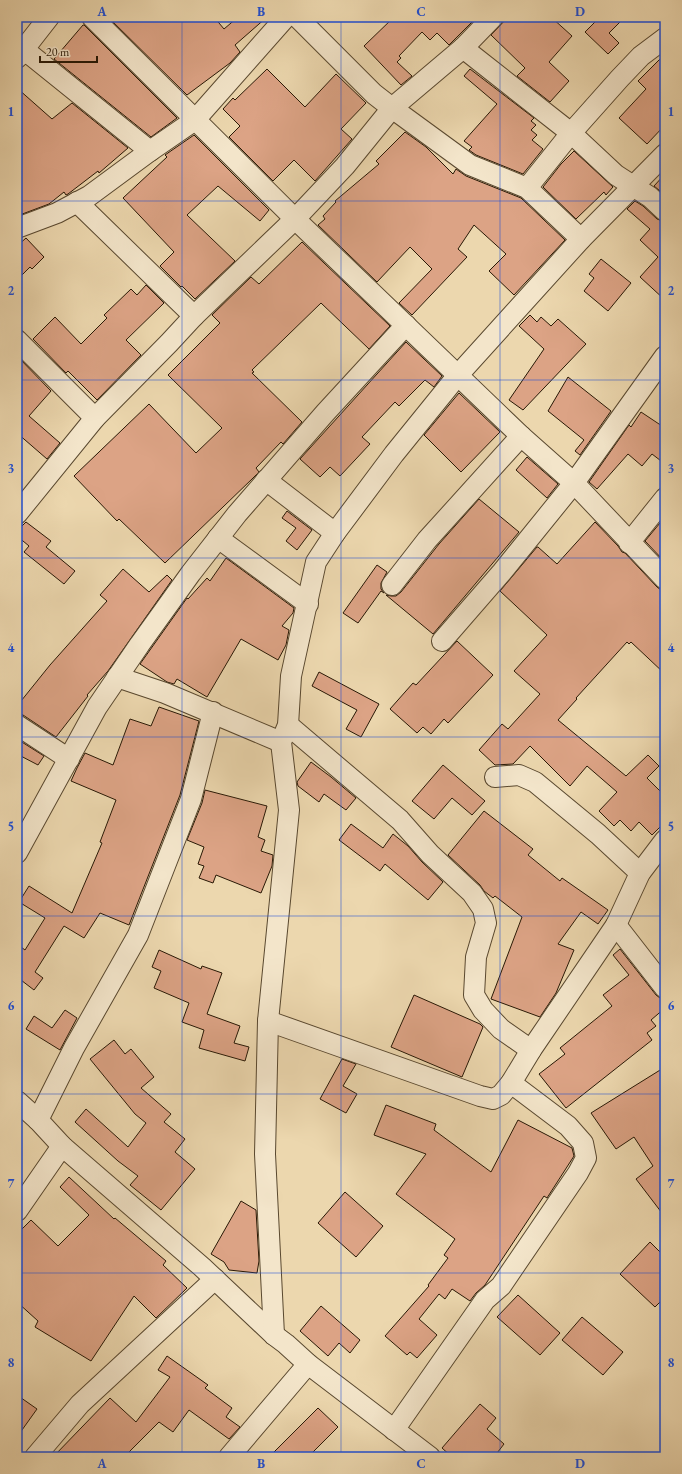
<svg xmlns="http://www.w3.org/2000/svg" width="682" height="1474" font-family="'EB Garamond',serif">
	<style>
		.building { fill: #dca385; stroke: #281805 }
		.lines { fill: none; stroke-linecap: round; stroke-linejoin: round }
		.minor-casing { stroke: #59482f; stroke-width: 22 }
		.minor { stroke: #f3e5ca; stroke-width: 20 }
		.grid { fill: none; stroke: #1d4ed8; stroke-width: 1; stroke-opacity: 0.55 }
		.neatline { fill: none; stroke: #1d4ed8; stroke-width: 1.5 }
		.grid-label { font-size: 13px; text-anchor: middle; font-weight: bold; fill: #1d4ed8 }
	</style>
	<rect width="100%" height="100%" fill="#ecd7ae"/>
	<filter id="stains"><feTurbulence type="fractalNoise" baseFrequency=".005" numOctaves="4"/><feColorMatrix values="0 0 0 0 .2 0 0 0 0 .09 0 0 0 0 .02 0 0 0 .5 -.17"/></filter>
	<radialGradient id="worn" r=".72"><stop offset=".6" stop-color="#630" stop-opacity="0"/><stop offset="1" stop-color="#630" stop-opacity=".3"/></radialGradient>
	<g class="building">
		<polygon points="108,17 214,17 224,29 238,17 267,17 235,45 240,52 230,63 187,95"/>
		<polygon points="394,17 477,17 449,45 437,33 430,40 422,32 399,56 401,58 397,62 412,76 401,85 364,46"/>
		<polygon points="508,17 551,17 572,36 549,62 569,81 550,102 517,76 525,68 491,35"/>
		<polygon points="600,17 625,17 609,33 619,43 608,54 585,32"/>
		<polygon points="83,25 84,25 177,118 151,137 54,59"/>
		<polygon points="665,54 665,125 647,144 619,118 646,89 638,81"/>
		<polygon points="267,69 305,107 336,74 366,103 341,129 352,139 315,181 294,160 273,181 229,137 240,126 223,109 233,98 235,100"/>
		<polygon points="470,69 534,118 531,121 536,125 531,130 537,135 532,140 543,149 523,174 476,155 469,150 472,147 464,141 497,104 464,76"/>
		<polygon points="17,88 52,119 72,103 128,148 99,173 98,171 68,194 66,195 64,192 49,204 17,216"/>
		<polygon points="405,132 426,147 453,174 456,169 466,176 521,198 565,240 514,295 489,271 506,254 474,225 458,249 467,257 412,315 399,303 432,269 410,247 377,282 318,225 325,219 323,216 336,202 335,201 379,164 376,161"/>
		<polygon points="194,135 269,210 260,221 218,186 187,215 235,261 195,299 182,286 181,287 160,266 174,252 123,198 167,157 165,155"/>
		<polygon points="574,151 613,187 606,195 604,192 576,219 543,187 561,164"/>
		<polygon points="665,174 665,195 654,186"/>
		<polygon points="635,201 643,206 657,219 665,222 665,300 640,277 658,257 640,240 650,229 627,209"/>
		<polygon points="26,238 44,257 32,269 30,267 17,280 17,246"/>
		<polygon points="302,242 390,326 369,349 321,303 252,370 254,372 252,373 302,422 283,444 281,442 256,468 259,472 252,479 165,563 119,519 117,521 74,476 149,404 196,453 222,428 168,375 220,323 212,315 251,277 259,284"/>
		<polygon points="601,259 631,283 608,311 584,291 594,278 589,274"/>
		<polygon points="146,285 164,303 126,340 141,355 97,400 68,371 66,373 33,339 55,317 81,344 107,318 104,315 131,289 137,295"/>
		<polygon points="530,315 537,322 541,317 551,326 558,319 586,344 523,410 509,400 544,349 519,326"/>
		<polygon points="406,342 442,376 434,387 425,380 399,406 395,402 362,437 370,444 340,476 330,467 320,477 300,459"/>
		<polygon points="17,356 51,391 29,416 60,443 47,459 17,433"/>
		<polygon points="568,377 611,411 580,455 575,451 584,440 548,411"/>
		<polygon points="459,393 500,432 461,472 424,435"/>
		<polygon points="641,412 665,428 665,464 652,454 642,466 628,454 597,489 589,482 629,425 631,427"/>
		<polygon points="527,457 558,484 547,498 516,470"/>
		<polygon points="479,499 519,532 433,634 386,595 391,596 396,596 401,592 439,544"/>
		<polygon points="287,511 312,530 297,550 286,541 296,528 282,518"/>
		<polygon points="665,517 665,562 645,541"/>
		<polygon points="26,522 51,541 46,547 75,571 64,584 24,552 29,546 17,536 17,531"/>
		<polygon points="595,522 618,546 622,552 625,553 657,587 661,590 665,590 665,674 631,642 629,644 627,642 576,698 577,699 558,720 626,776 648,755 659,766 647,778 665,796 665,822 652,835 639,822 631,831 620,820 614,826 599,811 617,792 587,766 570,786 530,746 513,764 495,765 479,750 502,724 508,729 540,694 514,671 547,635 500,591 537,547 538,547 557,564"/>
		<polygon points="226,558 294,608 293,613 282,626 289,630 286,645 278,660 241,639 207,697 177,679 174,684 167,682 140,664 187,598 188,599 207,578 210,581"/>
		<polygon points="377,565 387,572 381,583 381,589 384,593 381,591 358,623 343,613"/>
		<polygon points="123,569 149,592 167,575 172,580 108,671 87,695 88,696 56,737 23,715 17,714 17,706 50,665 107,601 100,595"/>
		<polygon points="457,641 493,675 448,723 444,719 431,734 423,727 417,733 390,709 413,683 416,685"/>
		<polygon points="319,672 379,704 361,737 346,729 357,710 312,686"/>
		<polygon points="159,707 199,721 180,795 129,925 100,913 84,938 64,926 35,972 43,978 34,990 17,977 17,944 25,950 45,918 19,902 29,886 72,913 102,843 100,842 116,800 71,781 77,768 85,753 113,765 130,719 151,726"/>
		<polygon points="17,739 44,756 38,765 17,754"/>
		<polygon points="311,762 331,777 356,798 346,810 324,794 319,802 298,786 297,782"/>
		<polygon points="443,765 485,801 472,815 452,798 434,819 412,801"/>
		<polygon points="205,790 267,806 258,837 265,840 261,851 273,855 272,866 261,893 216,875 213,883 199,878 204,866 198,864 204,847 187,840 202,803"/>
		<polygon points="484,811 533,849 528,855 560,881 562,878 608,910 598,924 581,912 558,944 574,950 556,993 540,1017 491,999 522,917 495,896 493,898 484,891 480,885 448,855"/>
		<polygon points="351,824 383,848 393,834 408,846 422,862 443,882 428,900 385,864 380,871 339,840"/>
		<polygon points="620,949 656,995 660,998 665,999 665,1008 651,1020 656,1026 647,1033 652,1040 566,1108 539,1074 565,1054 560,1048 612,1006 603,995 629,975 613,955"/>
		<polygon points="159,950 201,969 202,966 222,973 207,1014 240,1026 234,1043 249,1047 245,1061 199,1048 204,1030 182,1022 189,1003 154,988 161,971 152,967"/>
		<polygon points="414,995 480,1024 483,1027 462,1077 391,1047"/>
		<polygon points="65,1010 77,1018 60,1050 26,1029 34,1016 52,1028"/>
		<polygon points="114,1040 125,1054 131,1049 154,1077 141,1088 171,1114 164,1122 185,1139 175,1152 195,1169 161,1210 130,1185 138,1176 118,1161 75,1122 86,1109 128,1147 146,1123 135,1114 90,1059"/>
		<polygon points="342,1059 356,1064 343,1086 357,1094 346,1113 320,1099"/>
		<polygon points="665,1067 665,1217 636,1179 653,1166 634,1137 616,1149 591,1113"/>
		<polygon points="386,1105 436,1124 434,1130 491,1172 518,1120 572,1148 574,1156 547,1198 544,1196 485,1285 476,1293 470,1301 452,1289 445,1299 439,1294 419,1319 437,1335 417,1358 410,1352 407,1355 385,1336 429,1286 428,1285 448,1258 444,1255 455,1239 396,1194 426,1154 374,1135"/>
		<polygon points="69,1177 114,1219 115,1218 166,1261 163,1265 187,1288 156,1318 134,1296 91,1361 35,1327 38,1321 17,1302 17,1234 31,1220 58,1246 89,1215 60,1187"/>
		<polygon points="345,1192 383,1226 356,1257 318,1223"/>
		<polygon points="241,1201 256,1210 259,1261 257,1273 229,1270 224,1262 211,1254"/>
		<polygon points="650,1242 665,1257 665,1297 655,1307 620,1274"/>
		<polygon points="518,1295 560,1333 540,1355 497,1317"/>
		<polygon points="321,1306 360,1340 350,1353 339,1343 328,1356 300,1331"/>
		<polygon points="582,1317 623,1352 603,1375 562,1340"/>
		<polygon points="167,1356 208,1385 205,1388 232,1408 226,1417 240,1427 229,1439 189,1410 173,1432 159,1422 124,1457 53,1457 110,1398 136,1422 170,1377 158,1370"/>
		<polygon points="17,1395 37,1409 17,1437"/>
		<polygon points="480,1404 496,1418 487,1429 504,1444 494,1457 452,1457 442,1448"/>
		<polygon points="318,1408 338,1427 308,1457 269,1457"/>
	</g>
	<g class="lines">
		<defs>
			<g id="minor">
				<polyline points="92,17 295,219 521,436 574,483 665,579"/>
				<polyline points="297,17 374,94 392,108 470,165 527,188 581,239"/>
				<polyline points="17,46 23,51 32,56 150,151"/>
				<polyline points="463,48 493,17"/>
				<polyline points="17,58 49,17"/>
				<polyline points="527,188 571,133 620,78 641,56 665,38"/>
				<polyline points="77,202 194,316"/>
				<polyline points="17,228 57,213 89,196 150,151 195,120 286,17"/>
				<polyline points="17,340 95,418"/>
				<polyline points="266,480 335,533"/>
				<polyline points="17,514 95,418 169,343 194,316 295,219 345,166 392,108 463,48 571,133 616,175 650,197 665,211"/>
				<polyline points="218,538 308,604"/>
				<polyline points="629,543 665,498"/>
				<polyline points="392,585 427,540 521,436"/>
				<polyline points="442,641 502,572 574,483 665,356"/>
				<polyline points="117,677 165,693 281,742"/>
				<polyline points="17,725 69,759"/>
				<polyline points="288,725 400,820 430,854 472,893 483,909 486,923 476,957 474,995 483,1010 501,1029 531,1050"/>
				<polyline points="495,777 519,775 535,782 598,834 640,873"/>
				<polyline points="17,853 97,707 140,644 191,573 237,514 325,413 406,325"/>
				<polyline points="616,925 665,988"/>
				<polyline points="268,1021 480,1096 493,1099 501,1095 511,1083 531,1050 616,925 640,873 665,840"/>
				<polyline points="17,1101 38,1120 62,1146 202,1267 274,1335 286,1344 308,1364 430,1457"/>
				<polyline points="38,1120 74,1048 138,935 191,799 213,712"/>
				<polyline points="17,1211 62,1146"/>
				<polyline points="274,1335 265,1154 268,1021 289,810 281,742 288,725 291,676 316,562 335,533 394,454 458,375 581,239 665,154"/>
				<polyline points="394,1430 485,1300 501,1286 578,1173 586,1158 583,1143 568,1126 511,1083"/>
				<polyline points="35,1457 80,1404 215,1279"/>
				<polyline points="229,1457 308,1364"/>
			</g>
		</defs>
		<use href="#minor" class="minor-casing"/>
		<use href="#minor" class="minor"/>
	</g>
	<path class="grid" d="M182 17V1457M341 17V1457M500 17V1457M17 201H665M17 380H665M17 558H665M17 737H665M17 916H665M17 1094H665M17 1273H665"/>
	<rect width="682" height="1474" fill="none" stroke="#ecd7ae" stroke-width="44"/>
	<path d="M40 56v6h57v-6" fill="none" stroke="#281805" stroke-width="2"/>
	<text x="46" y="56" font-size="12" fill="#281805" stroke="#f3e5ca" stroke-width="3" paint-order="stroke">20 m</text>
	<rect x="22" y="22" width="638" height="1430" class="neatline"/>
	<g class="grid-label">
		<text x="102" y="16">A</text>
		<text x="261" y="16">B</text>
		<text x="421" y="16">C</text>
		<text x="580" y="16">D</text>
		<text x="11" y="116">1</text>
		<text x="671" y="116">1</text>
		<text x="11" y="295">2</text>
		<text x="671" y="295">2</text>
		<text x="11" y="473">3</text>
		<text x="671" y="473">3</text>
		<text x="11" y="652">4</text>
		<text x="671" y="652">4</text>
		<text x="11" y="831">5</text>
		<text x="671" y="831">5</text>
		<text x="11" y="1010">6</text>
		<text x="671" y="1010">6</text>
		<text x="11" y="1188">7</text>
		<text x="671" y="1188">7</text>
		<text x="11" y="1367">8</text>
		<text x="671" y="1367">8</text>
		<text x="102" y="1468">A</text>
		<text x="261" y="1468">B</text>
		<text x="421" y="1468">C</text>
		<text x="580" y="1468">D</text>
	</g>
	<rect width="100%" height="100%" filter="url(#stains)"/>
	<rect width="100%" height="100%" fill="url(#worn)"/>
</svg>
